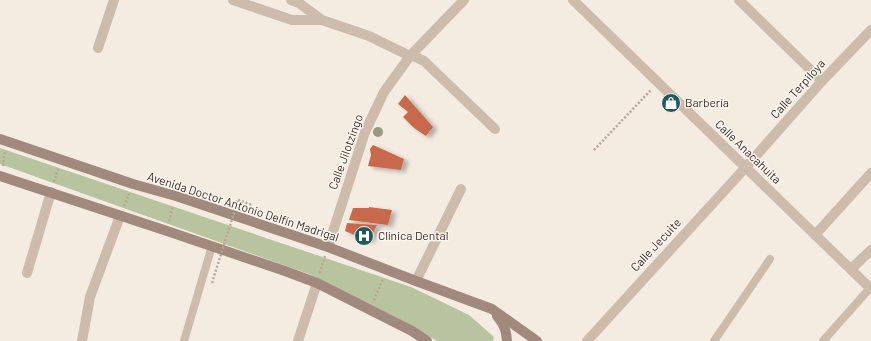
<svg xmlns="http://www.w3.org/2000/svg" width="871" height="341" font-family="Barlow,sans-serif">
	<style>
		.green { fill: #b8c4a0 }
		.building { fill: #c8694b; filter: url(#shadow) }
		.lines { fill: none; stroke-linecap: round; stroke-linejoin: round }
		.path { stroke: #b9a596; stroke-width: 2.5; stroke-dasharray: 2 2; stroke-linecap: butt }
		.service { stroke: #cdbbac; stroke-width: 8 }
		.minor { stroke: #cdbbac; stroke-width: 10 }
		.secondary { stroke: #a18a7d; stroke-width: 10 }
		.path-bridge { stroke: #b9a596; stroke-width: 2.5; stroke-dasharray: 2 2; stroke-linecap: butt }
		.tree { fill: #969b7f }
		.labels { text-anchor: middle; stroke-width: 3; stroke-linejoin: round; paint-order: stroke }
		.street-label { font-size: 12px; fill: #3b302b; stroke: #fbf5ee }
		.poi-label { font-size: 12px; fill: #3b302b; stroke: #fbf5ee; text-anchor: start }
	</style>
	<defs>
		<filter id="shadow"><feDropShadow dx="4.5" dy="2.5" stdDeviation="2" flood-color="#0004"/></filter>
	</defs>
	<rect width="100%" height="100%" fill="#f4ebe1"/>
	<polygon class="green" points="0,148 411,287 469,315 494,337 493,341 437,341 399,319 309,274 0,164"/>
	<g class="building">
		<polygon points="405,95 433,127 426,136 414,128 403,117 408,112 398,104"/>
		<polygon points="373,145 404,159 401,170 368,166 371,155 370,149"/>
		<polygon points="369,207 392,210 388,225 349,220 353,208 369,208"/>
		<polygon points="347,223 377,225 369,241 345,231"/>
	</g>
	<g class="lines">
		<g class="path">
			<polyline points="594,150 651,90"/>
			<polyline points="3,166 5,151"/>
			<polyline points="54,182 58,169"/>
			<polyline points="238,200 252,205"/>
			<polyline points="124,206 129,194"/>
			<polyline points="169,221 173,206"/>
			<polyline points="320,273 325,256"/>
			<polyline points="374,300 383,279"/>
		</g>
		<g class="service">
			<polyline points="184,341 212,246"/>
			<polyline points="714,341 770,259"/>
			<polyline points="823,341 870,288"/>
		</g>
		<g class="minor">
			<polyline points="233,0 292,20 322,20"/>
			<polyline points="291,0 299,3 322,20 369,36 410,56"/>
			<polyline points="573,0 871,289"/>
			<polyline points="739,0 822,81"/>
			<polyline points="98,48 114,0"/>
			<polyline points="411,55 424,61 495,129"/>
			<polyline points="815,235 871,173"/>
			<polyline points="328,247 365,132 384,92 410,56 464,0"/>
			<polyline points="851,269 871,250"/>
			<polyline points="27,273 51,192"/>
			<polyline points="416,281 461,189"/>
			<polyline points="82,341 90,297 120,216"/>
			<polyline points="298,341 317,283"/>
			<polyline points="587,341 746,167 822,81 871,30"/>
		</g>
		<g class="secondary">
			<polyline points="0,139 133,184 176,196 328,247 416,281 492,309 537,341"/>
			<polyline points="0,176 167,231 285,271 317,283 412,331 427,341"/>
			<path d="M497 316C504 325 506 329 507 341"/>
		</g>
		<polyline class="path-bridge" points="212,283 238,200"/>
	</g>
	<circle class="tree" cx="378" cy="132" r="5"/>
	<defs>
		<symbol id="shop-disc" viewBox="-11 -11 22 22"><circle r="9.5" fill="#1f5a5e" stroke="#fbf5ee"/><path d="M-5-2.5h2.3a2.7 3.5 0 0 1 5.4 0H5L5.5 6h-11ZM-1.5-2.5h3a1.5 2.3 0 0 0-3 0Z" fill="#fff"/></symbol>
		<symbol id="hospital-disc" viewBox="-11 -11 22 22"><circle r="9.5" fill="#1f5a5e" stroke="#fbf5ee"/><path d="M-5-5h3v3.5h4V-5h3V5h-3V1.5h-4V5h-3Z" fill="#fff"/></symbol>
	</defs>
	<g fill-rule="evenodd">
		<use href="#shop-disc" x="660" y="92" width="22" height="22"/>
		<use href="#hospital-disc" x="353" y="225" width="22" height="22"/>
	</g>
	<g class="labels">
		<g class="street-label">
			<text transform="translate(798 89) rotate(-48)" y="4">Calle Terpiloya</text>
			<text transform="translate(346 152) rotate(-70)" y="4">Calle Jilotzingo</text>
			<text transform="translate(748 152) rotate(44)" y="4">Calle Anacahuita</text>
			<text transform="translate(243 207) rotate(18)" y="4">Avenida Doctor Antonio Delfín Madrigal</text>
			<text transform="translate(656 245) rotate(-47)" y="4">Calle Jecuite</text>
		</g>
		<g class="poi-label">
			<text x="685" y="107">Barbería</text>
			<text x="378" y="240">Clínica Dental</text>
		</g>
	</g>
</svg>
